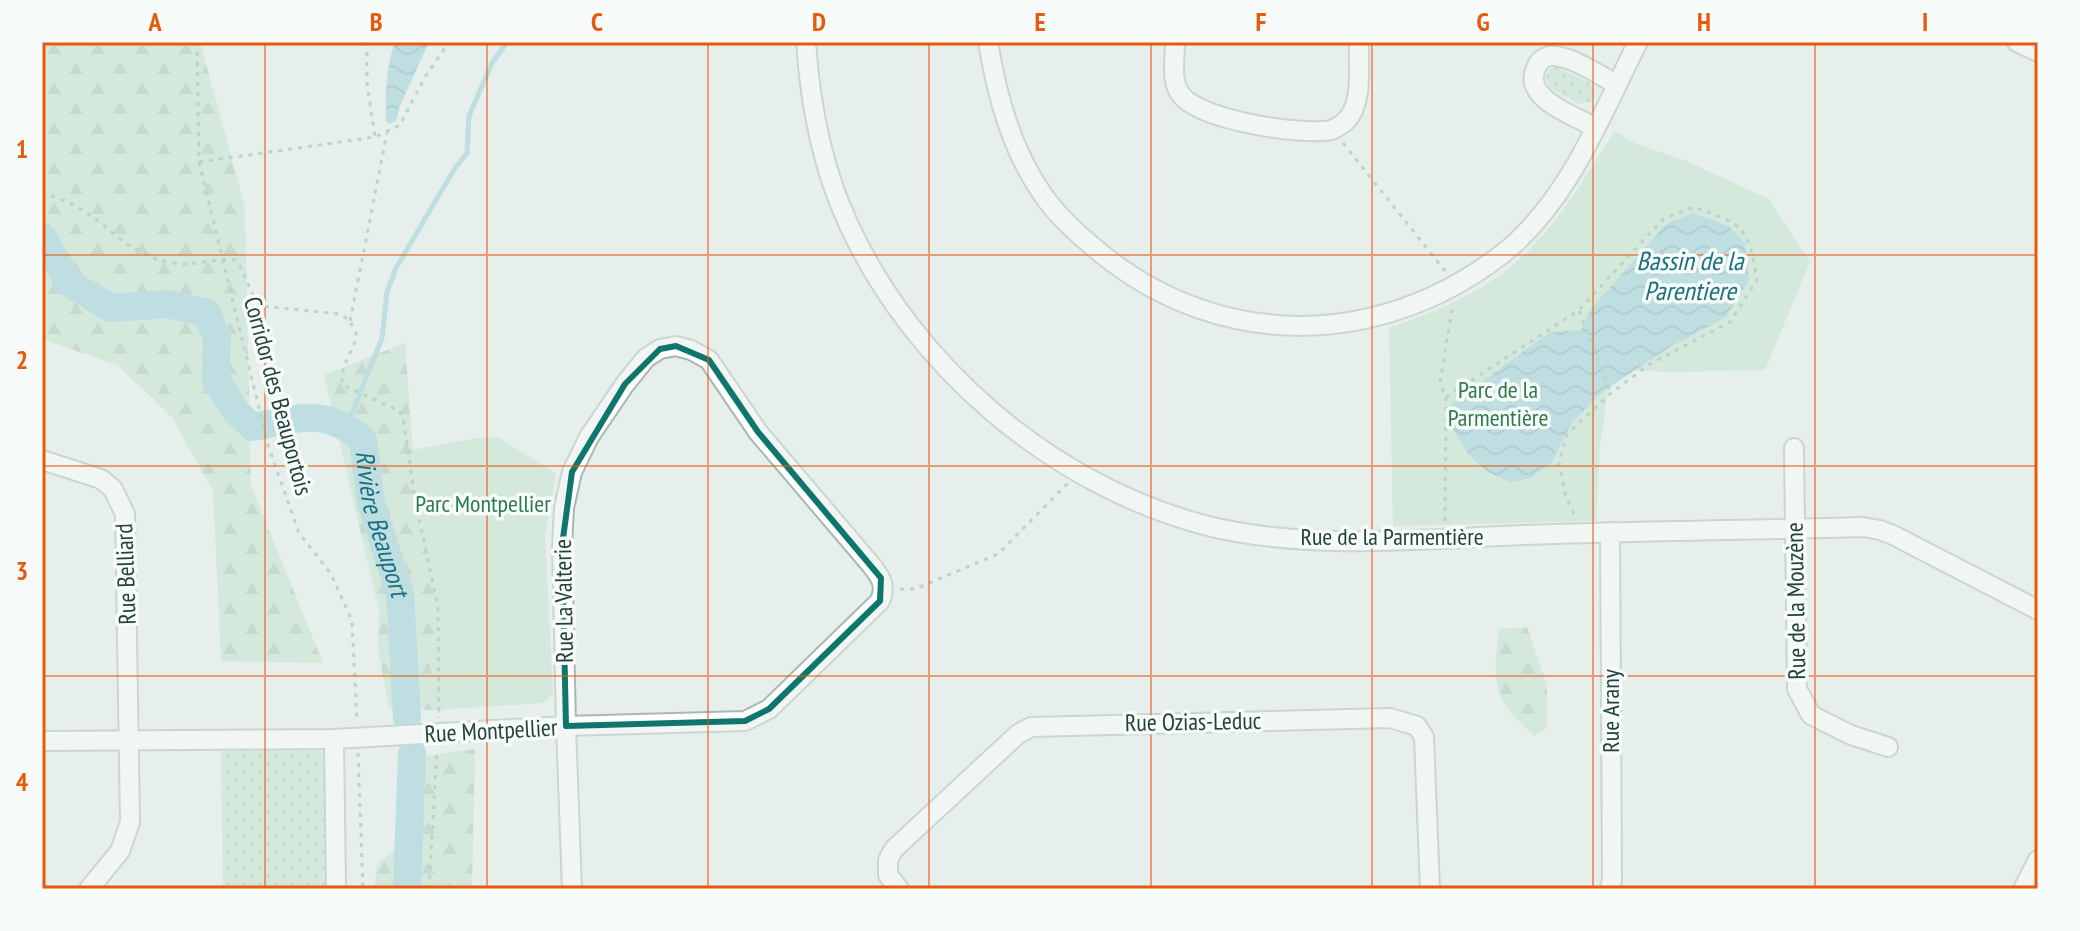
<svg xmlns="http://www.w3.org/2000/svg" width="2080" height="931" font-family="'PT Sans Narrow',sans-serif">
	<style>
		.grass { fill: url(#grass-dots) }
		.forest { fill: url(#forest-firs) }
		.green { fill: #bfe0c8 }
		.water { fill: url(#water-waves) }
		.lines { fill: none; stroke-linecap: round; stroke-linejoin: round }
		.stream { stroke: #8ec9d4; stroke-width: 5 }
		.river { stroke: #8ec9d4; stroke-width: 28 }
		.street-casing { stroke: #a8b8b2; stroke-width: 22 }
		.path { stroke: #86b3a5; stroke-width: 3; stroke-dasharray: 4 6; stroke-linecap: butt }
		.street { stroke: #fff; stroke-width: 18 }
		.marked { fill: none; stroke: #0f766e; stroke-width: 6; stroke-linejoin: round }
		.grid { fill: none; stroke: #e8590c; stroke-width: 2; stroke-opacity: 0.55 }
		.labels { text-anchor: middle; stroke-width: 7; stroke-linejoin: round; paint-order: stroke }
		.park-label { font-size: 24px; fill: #2d7a4b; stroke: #f7fbf9 }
		.street-label { font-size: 24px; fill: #24423a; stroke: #f7fbf9 }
		.water-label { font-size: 26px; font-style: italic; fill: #1c6f80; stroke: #f7fbf9 }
		.neatline { fill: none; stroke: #e8590c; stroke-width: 3 }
		.grid-label { font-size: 26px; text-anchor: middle; font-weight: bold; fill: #e8590c }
	</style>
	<defs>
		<pattern id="grass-dots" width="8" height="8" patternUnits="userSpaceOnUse" patternTransform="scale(2)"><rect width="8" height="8" fill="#bfe0c8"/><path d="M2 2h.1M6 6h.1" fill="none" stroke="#a4c1ad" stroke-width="1.8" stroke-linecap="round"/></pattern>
		<pattern id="forest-firs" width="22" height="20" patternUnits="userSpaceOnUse" patternTransform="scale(2)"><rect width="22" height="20" fill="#bfe0c8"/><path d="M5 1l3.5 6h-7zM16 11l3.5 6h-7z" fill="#a4c1ad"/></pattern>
		<pattern id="water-waves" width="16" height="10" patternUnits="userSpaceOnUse" patternTransform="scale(2)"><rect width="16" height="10" fill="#8ec9d4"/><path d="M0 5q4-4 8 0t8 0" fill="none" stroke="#74a5ad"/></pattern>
	</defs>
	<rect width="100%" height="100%" fill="#e6efeb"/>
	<g class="grass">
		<polygon points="1556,67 1590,83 1595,92 1591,102 1580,104 1549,88 1545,77 1550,69"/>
		<polygon points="313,749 322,753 329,764 325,889 223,889 221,751"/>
	</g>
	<g class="forest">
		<polygon points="42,42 200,42 245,208 251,486 323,663 221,661 213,491 172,417 117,365 42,339"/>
		<polygon points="405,343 416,497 440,611 430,650 433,710 389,708 378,649 379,611 324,375"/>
		<path d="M1527 627 1547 686V728L1534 736C1492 698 1492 683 1499 629Z"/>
		<polygon points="475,749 472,889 374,889 377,865 409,838 418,757"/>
	</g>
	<g class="green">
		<path d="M1615 131 1636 144 1686 161 1769 199 1810 262 1765 370 1675 372 1611 370 1600 446 1596 521 1393 526 1389 328C1437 311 1487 291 1524 255 1561 220 1587 174 1615 131Z"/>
		<polygon points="498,437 556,474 545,535 553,693 544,703 433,710 430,650 440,611 416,497 413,450 476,438"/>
	</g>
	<g class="water">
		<path d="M395 42H429L399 108 396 121 390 124 386 121C385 96 386 66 395 42Z"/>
		<polygon points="1693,213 1728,226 1745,243 1749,280 1726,317 1670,347 1601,393 1571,424 1551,463 1531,478 1510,482 1488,472 1468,454 1450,425 1450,405 1550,332 1581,330 1591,309 1666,224"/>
	</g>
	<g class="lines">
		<polyline class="stream" points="347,426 382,338 387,292 396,268 455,168 467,153 469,116 492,63 507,42"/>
		<g class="river">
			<path id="s1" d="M42 236 69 283 111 308 168 304 207 313 217 338 216 380 236 412 253 427C299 418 325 407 363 440L371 503 400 594 407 717"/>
			<polyline points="407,889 412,754"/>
		</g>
		<defs>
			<g id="street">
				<path d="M806 42C810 103 822 167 848 223 913 366 1051 484 1204 525 1305 551 1420 539 1523 535 1636 531 1750 530 1863 527L1880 530 1893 535 2038 610"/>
				<path d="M988 42C997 96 1011 149 1043 195 1059 218 1081 237 1103 255 1223 351 1380 348 1501 255 1568 203 1601 115 1638 42"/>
				<path d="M1175 42C1175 59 1170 83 1182 96 1202 120 1300 136 1331 130 1337 128 1347 121 1350 116 1363 96 1358 64 1359 42"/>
				<polyline points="2017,42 2038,52"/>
				<path d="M1594 127C1574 115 1522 99 1536 68 1539 60 1546 55 1555 56 1575 58 1598 75 1617 84"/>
				<polyline points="1794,448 1797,689 1811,715 1851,735 1888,747"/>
				<polyline points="42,460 101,479 113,489 125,514 130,822 120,851 89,889"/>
				<polyline points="334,739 336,889"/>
				<path d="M42 741 334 739 566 726 745 721 769 709 880 601C886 586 882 579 872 566L758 432 709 360 691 350 676 346 660 349 646 358 625 384 589 437 572 472 564 508 562 546 566 726 572 889"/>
				<polyline points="899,889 888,875 888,860 894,849 1018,734 1031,727 1390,718 1417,726 1424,737 1430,889"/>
				<polyline points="1610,889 1612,880 1610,532"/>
				<polyline points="2023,889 2038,860"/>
			</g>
		</defs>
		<use href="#street" class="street-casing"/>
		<g class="path">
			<polyline points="197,42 199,162 268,445 299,533 331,574 352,621 357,721"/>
			<polyline points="367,42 367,83 375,137"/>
			<polyline points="1343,143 1445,271"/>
			<polyline points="199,162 375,137 400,125 425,77 449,42"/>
			<path d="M42 192C53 197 66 200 77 207 112 227 129 256 173 263 194 267 215 257 236 260 247 275 248 292 261 306L340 314 350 321 357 336C350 358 342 361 342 385L400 411 404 424 416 505 438 606 439 718"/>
			<polyline points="1579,311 1611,393"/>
			<polyline points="350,321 387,133"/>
			<path d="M1446 397 1579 310 1663 219 1694 207C1744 225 1748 226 1757 280L1730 322 1650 364 1611 393 1567 434 1559 464 1566 497 1576 518"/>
			<polyline points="1445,521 1446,397 1440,383 1453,303"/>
			<polyline points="900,589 915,589 998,554 1068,483"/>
			<polyline points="358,753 363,889"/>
			<polyline points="429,889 437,749"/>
		</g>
		<use href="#street" class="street"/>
	</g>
	<path d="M0 0H2080V931H0ZM676 346 709 360 758 432 881 578 880 601 769 709 745 721 566 726 562 546 572 472 625 384 660 349Z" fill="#e6efeb" fill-opacity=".55" fill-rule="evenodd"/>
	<path class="marked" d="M676 346 709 360 758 432 881 578 880 601 769 709 745 721 566 726 562 546 572 472 625 384 660 349Z"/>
	<path class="grid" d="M265 42V889M487 42V889M708 42V889M929 42V889M1151 42V889M1372 42V889M1593 42V889M1815 42V889M42 255H2038M42 466H2038M42 676H2038"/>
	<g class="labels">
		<g class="park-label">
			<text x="1498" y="398">Parc de la<tspan x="1498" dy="28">Parmentière</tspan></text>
			<text x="483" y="512">Parc Montpellier</text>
		</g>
		<g class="street-label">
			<text transform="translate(278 396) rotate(75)" y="8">Corridor des Beauportois</text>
			<text x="1392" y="545">Rue de la Parmentière</text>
			<text transform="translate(126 574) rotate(-92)" y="8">Rue Belliard</text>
			<text transform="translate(564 601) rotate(-91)" y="8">Rue La Valterie</text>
			<text transform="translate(1796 601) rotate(-91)" y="8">Rue de la Mouzène</text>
			<text transform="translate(1611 711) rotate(-90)" y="8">Rue Arany</text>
			<text transform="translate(1193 722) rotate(-1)" y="8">Rue Ozias-Leduc</text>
			<text transform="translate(491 731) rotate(-3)" y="8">Rue Montpellier</text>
		</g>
		<g class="water-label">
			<text x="1690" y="270">Bassin de la<tspan x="1690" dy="30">Parentiere</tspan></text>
			<text dy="9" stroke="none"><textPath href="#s1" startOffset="532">Rivière Beauport</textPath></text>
		</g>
	</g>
	<rect width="2080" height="931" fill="none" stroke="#f7fbf9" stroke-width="88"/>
	<rect x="44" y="44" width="1992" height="843" class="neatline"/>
	<g class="grid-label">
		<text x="155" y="31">A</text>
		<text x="376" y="31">B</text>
		<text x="597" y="31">C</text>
		<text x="819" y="31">D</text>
		<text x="1040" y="31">E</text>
		<text x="1261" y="31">F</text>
		<text x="1483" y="31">G</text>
		<text x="1704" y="31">H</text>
		<text x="1925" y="31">I</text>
		<text x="22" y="158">1</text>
		<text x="22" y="369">2</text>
		<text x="22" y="580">3</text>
		<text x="22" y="791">4</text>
	</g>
</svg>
